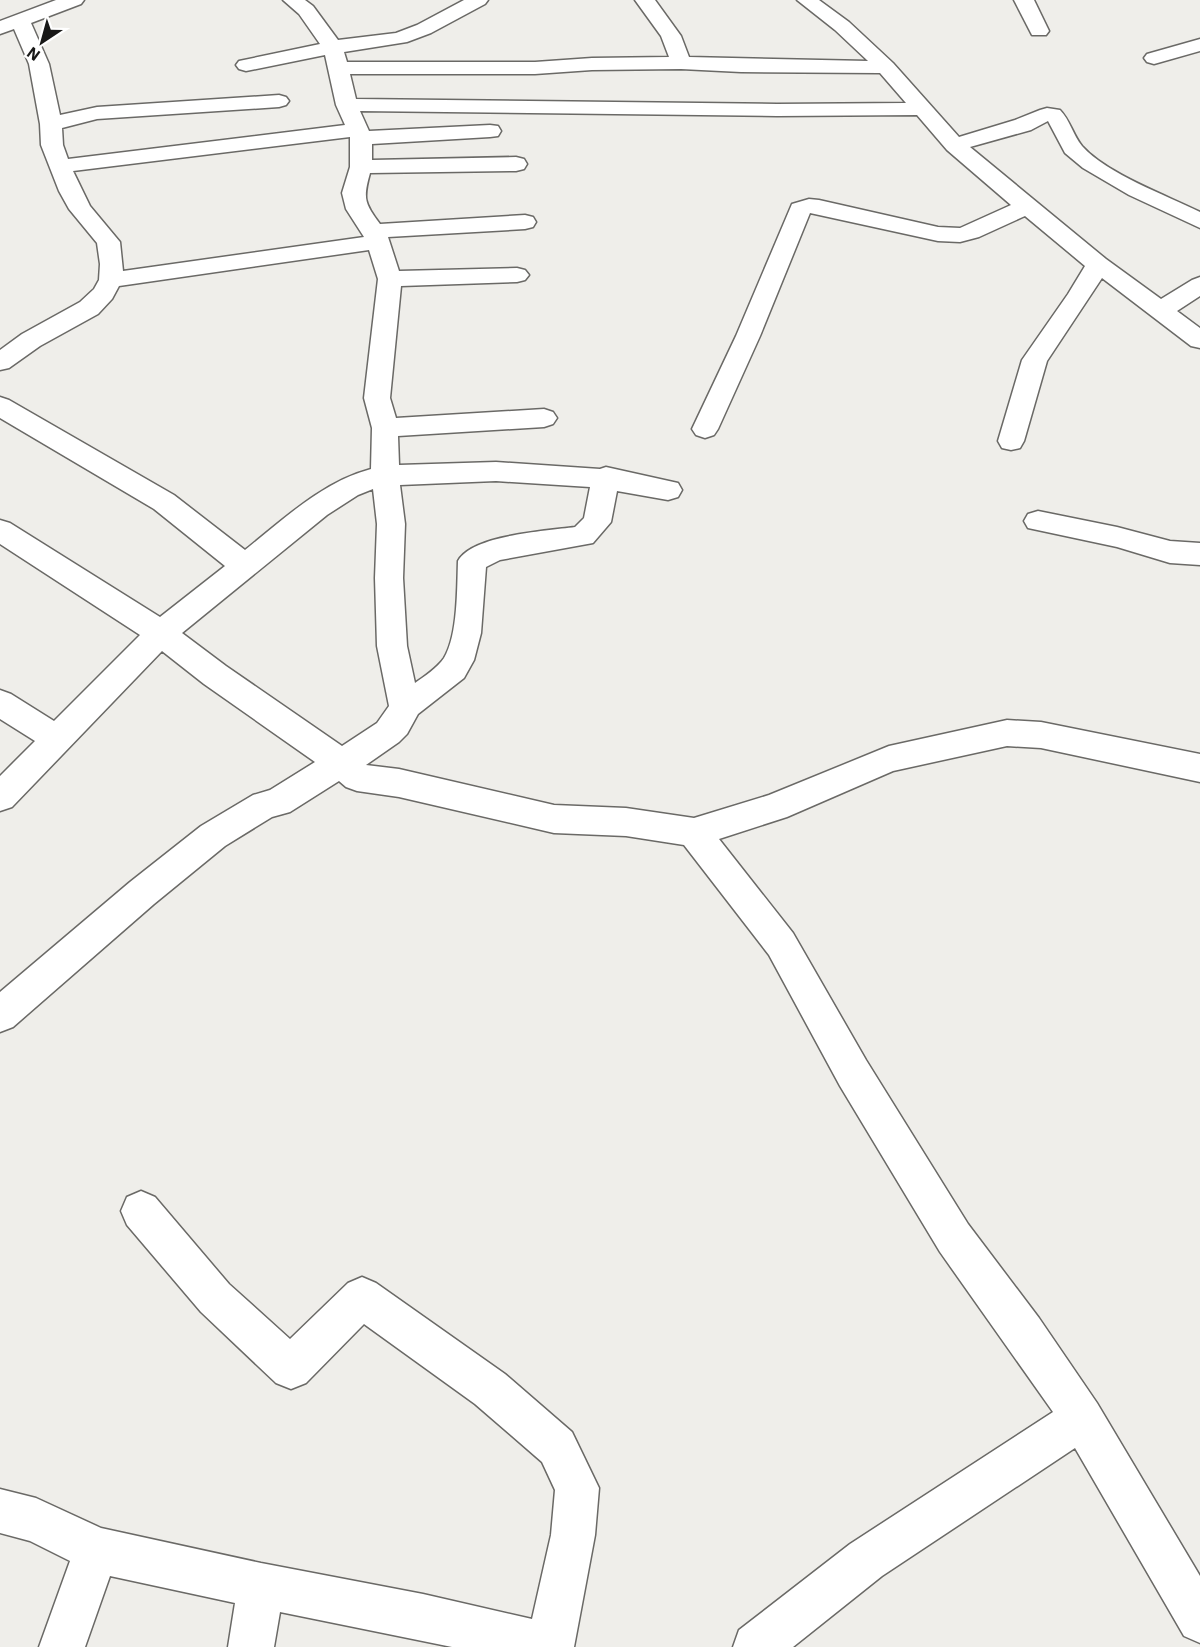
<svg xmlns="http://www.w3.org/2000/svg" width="1200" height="1647" font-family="'IBM Plex Sans',sans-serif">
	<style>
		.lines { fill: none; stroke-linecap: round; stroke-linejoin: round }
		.minor-casing { stroke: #6a6966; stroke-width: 3 }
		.minor { fill: #fff; fill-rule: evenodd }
	</style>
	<rect width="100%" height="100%" fill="#efeeea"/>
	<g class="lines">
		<defs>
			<g id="minor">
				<path d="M56 0H84L81 4 31 23 49 64 60 115 97 107 279 95 286 97 289 101 286 105 279 107 97 119 62 128 63 145 68 159 345 125 336 105 325 55 246 71 239 69 236 65 239 61 320 44 299 14 283 0H305L313 6 338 40 396 33 417 25 464 0H488L485 4 431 33 407 42 344 52 347 62H535L592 58 669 57 661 36 635 0H655L681 36 689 57 868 61 835 30 797 0H819L849 22 893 63 959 137 1015 120 1040 110 1047 108 1060 110C1070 120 1073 135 1082 146 1107 174 1166 195 1200 212V228L1129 195 1083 168 1065 153 1048 121 1031 130 970 147 1106 259 1161 299 1192 280 1200 277V296L1177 311 1200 328V348L1191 346 1102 278 1047 361 1024 441 1020 448 1011 450 1002 448 998 441 1022 360 1068 294 1085 266 1025 216 979 237 960 242 938 241 810 213 760 336 718 429 714 435 705 438 696 435 692 429 736 336 792 204 809 199 819 200 938 227 960 228 1011 205 947 150 917 115 777 116 360 111 369 131 490 125 498 126 501 131 498 136 490 137 372 144V160L516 157 524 159 527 164 524 169 516 171 370 173C363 198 364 203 380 224L525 215 533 217 536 222 533 227 525 229 388 237 399 271 517 268 525 270 529 275 525 280 517 282 401 286 390 398 396 418 544 409 553 412 557 418 553 424 544 427 398 436 399 465 496 462 600 469 606 467 678 483 682 490 678 497 668 500 617 491 611 522 593 543 500 560 486 567 481 633 474 660 464 678 418 714 407 734 399 742 366 765 399 769 554 805 626 808 694 818 769 795 889 746 1007 720 1041 722 1200 754V782L1041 748 1007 746 893 771 787 817 719 839 793 933 866 1060 968 1224 1039 1318 1097 1403 1200 1576V1643L1184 1636 1075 1448 882 1576 793 1647H733L739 1630 850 1544 1053 1412 940 1252 840 1086 769 955 684 845 626 836 554 833 399 797 357 791 346 787 339 781 290 812 272 817 225 846 154 904 13 1027 0 1032V992L130 882 201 826 253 795 270 790 315 762 204 684 162 651 12 807 0 811V776L35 741 0 719V690L11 694 54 721 140 635 0 544V520L10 523 160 617 225 566 154 509 0 418V397L9 400 174 495 245 550C284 519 322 482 371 469L372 428 364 398 378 279 369 250 119 286 112 299 98 314 40 346 9 368 0 370V350L22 334 80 302 94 289 99 280 100 264 97 243 69 209 59 191 41 145 40 124 29 64 14 29 0 34V21ZM681 69 741 72 880 73 906 103 777 104 356 99 350 74H535L592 70ZM350 137V167L342 193 346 209 364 237 123 271 120 242 90 206 73 171ZM496 481 590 487 584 518 575 527C546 531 472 535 458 561 457 588 458 635 444 658 437 668 425 676 415 683L407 646 403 578 405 524 400 485ZM373 489 377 524 375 578 377 646 389 706 377 723 342 746 226 666 182 633 327 515 358 495Z"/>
				<polygon points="1014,0 1034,0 1049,31 1046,35 1032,35"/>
				<polygon points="1200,39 1200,51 1154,64 1147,62 1144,58 1147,54"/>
				<polygon points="1038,511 1117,527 1170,541 1200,543 1200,565 1170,563 1117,547 1028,528 1024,521 1028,514"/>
				<polygon points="141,1191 155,1197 229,1284 290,1339 348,1283 362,1277 376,1283 505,1374 572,1432 599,1488 595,1535 574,1647 452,1647 280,1612 274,1647 228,1647 235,1603 110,1576 85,1647 39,1647 70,1561 30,1541 0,1533 0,1489 36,1498 101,1528 261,1563 423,1594 532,1619 551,1535 555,1490 542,1462 475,1404 364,1324 306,1383 291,1389 276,1383 201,1312 127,1225 121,1211 127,1197"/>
			</g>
		</defs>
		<use href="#minor" class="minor-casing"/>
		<use href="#minor" class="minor"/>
	</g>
	<g transform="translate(42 42) rotate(216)" stroke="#ffffff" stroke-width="4.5" paint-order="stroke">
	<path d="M0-4.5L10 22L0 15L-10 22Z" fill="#181817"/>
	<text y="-9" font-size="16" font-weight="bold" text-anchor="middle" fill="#181817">N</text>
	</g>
</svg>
